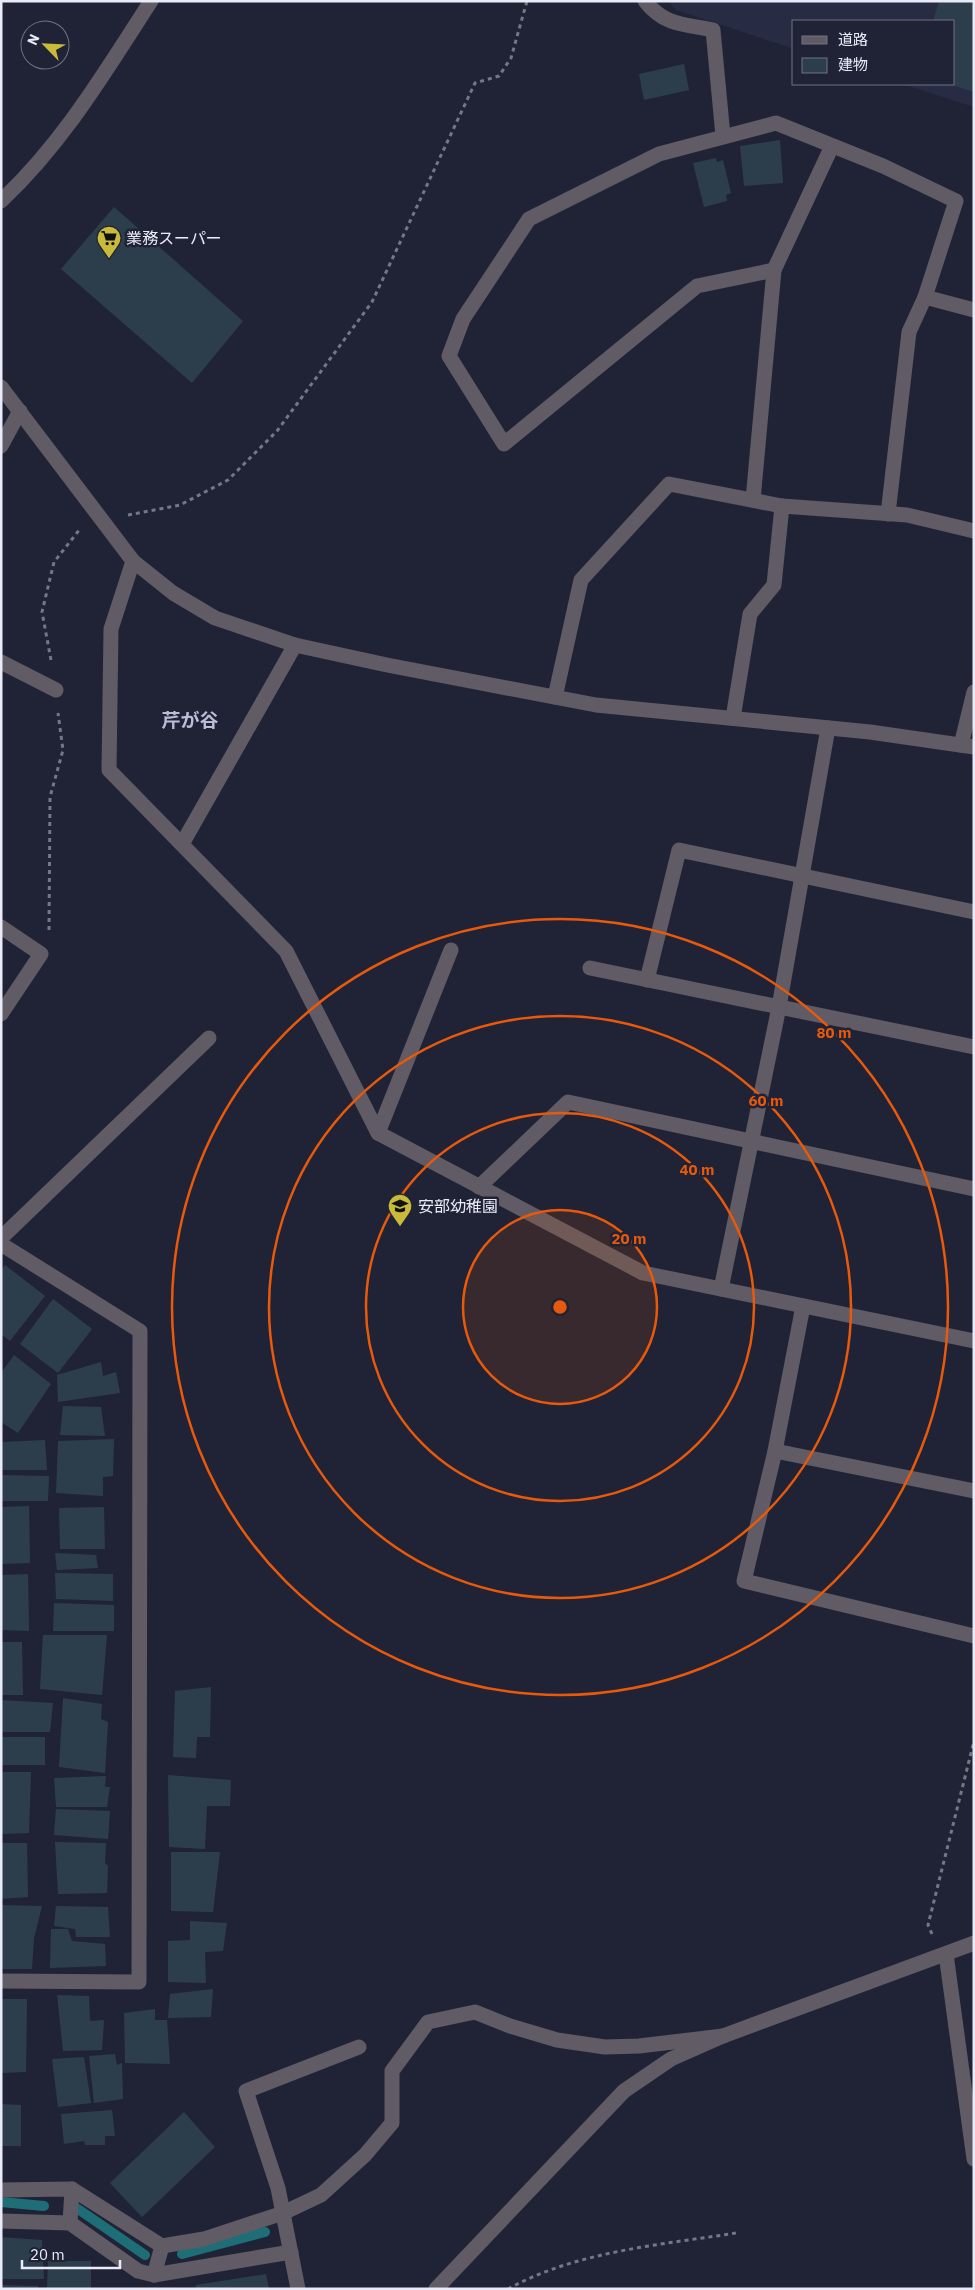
<svg xmlns="http://www.w3.org/2000/svg" width="975" height="2290" font-family="'IBM Plex Sans','Noto Sans JP',sans-serif">
	<style>
		.built { fill: #272b43 }
		.lines { fill: none; stroke-linecap: round; stroke-linejoin: round }
		.stream { stroke: #1e6e77; stroke-width: 10 }
		.building { fill: #2c3e4c }
		.path { stroke: #757787; stroke-width: 3; stroke-dasharray: 4 4; stroke-linecap: butt }
		.minor { stroke: #605b64; stroke-width: 15 }
		.ring { fill: none; stroke: #e8590c; stroke-width: 2.5 }
		.labels { text-anchor: middle; stroke-width: 5; stroke-linejoin: round; paint-order: stroke }
		.poi-label { font-size: 16px; fill: #e9ebf8; stroke: #202335; text-anchor: start }
		.quarter-label { font-size: 19px; font-weight: bold; fill: #b9bed6; stroke: #202335 }
		.centre { fill: #e8590c; stroke: #202335; stroke-width: 2.5 }
		.ring-label { font-size: 15px; text-anchor: middle; font-weight: bold; fill: #e8590c; stroke: #202335; stroke-width: 5; stroke-linejoin: round; paint-order: stroke }
	</style>
	<rect width="100%" height="100%" fill="#202335"/>
	<polygon class="built" points="668,1 974,1 974,107 902,84 954,84 954,21 794,21 794,49 676,10"/>
	<g class="lines">
		<g class="stream">
			<polyline points="1,2202 44,2206"/>
			<polyline points="78,2209 145,2255"/>
			<polyline points="182,2254 265,2232"/>
		</g>
	</g>
	<g class="building">
		<polygon points="939,1 974,1 974,92 949,84 954,84 954,21 933,21"/>
		<polygon points="684,64 689,90 644,100 639,74"/>
		<polygon points="780,140 783,183 744,186 740,146"/>
		<polygon points="716,158 717,162 723,160 731,193 726,195 727,201 704,207 693,163"/>
		<polygon points="114,207 243,321 192,383 61,269"/>
		<polygon points="5,1265 45,1296 10,1341 1,1334 1,1270"/>
		<polygon points="53,1299 92,1329 58,1373 20,1344"/>
		<polygon points="14,1355 51,1384 18,1433 1,1422 1,1373"/>
		<polygon points="101,1362 103,1376 116,1372 120,1393 58,1402 57,1375"/>
		<polygon points="63,1406 101,1407 105,1436 60,1435"/>
		<polygon points="114,1439 113,1476 103,1477 103,1496 56,1493 58,1441"/>
		<polygon points="45,1440 47,1470 1,1470 1,1442"/>
		<polygon points="1,1475 49,1476 48,1501 1,1501"/>
		<polygon points="29,1506 30,1563 1,1564 1,1507"/>
		<polygon points="104,1507 105,1549 60,1549 59,1508"/>
		<polygon points="55,1553 96,1555 98,1568 57,1570"/>
		<polygon points="55,1573 113,1574 113,1601 56,1599"/>
		<polygon points="28,1574 29,1631 1,1630 1,1575"/>
		<polygon points="54,1603 114,1605 114,1631 53,1631"/>
		<polygon points="43,1635 107,1635 102,1695 40,1689"/>
		<polygon points="1,1642 22,1642 23,1695 1,1695"/>
		<polygon points="211,1687 210,1737 197,1737 196,1758 173,1757 175,1691"/>
		<polygon points="63,1698 102,1704 101,1719 108,1722 105,1773 59,1767"/>
		<polygon points="1,1700 53,1703 50,1732 1,1732"/>
		<rect x="1" y="1737" width="44" height="28"/>
		<polygon points="1,1772 31,1772 29,1833 1,1834"/>
		<polygon points="168,1775 231,1780 230,1806 207,1806 205,1849 169,1847"/>
		<polygon points="106,1776 105,1787 110,1787 107,1807 56,1807 54,1778"/>
		<polygon points="56,1809 110,1811 108,1839 54,1835"/>
		<polygon points="55,1842 106,1843 105,1863 108,1866 107,1893 58,1894"/>
		<polygon points="1,1843 27,1843 28,1897 1,1899"/>
		<polygon points="171,1852 220,1852 213,1912 171,1911"/>
		<polygon points="1,1905 42,1906 34,1938 32,1969 1,1969"/>
		<polygon points="56,1906 108,1907 110,1937 76,1937 75,1929 54,1926"/>
		<polygon points="190,1921 227,1923 223,1951 205,1952 206,1983 168,1982 168,1941 190,1940"/>
		<polygon points="51,1929 68,1929 72,1941 105,1944 106,1966 50,1968"/>
		<polygon points="213,1989 211,2017 168,2018 170,1994"/>
		<polygon points="57,1995 89,1996 90,2021 104,2020 102,2050 63,2051"/>
		<polygon points="1,1999 27,1999 26,2072 1,2073"/>
		<polygon points="155,2009 155,2020 167,2020 170,2064 125,2063 124,2013"/>
		<polygon points="115,2054 117,2065 122,2063 123,2099 94,2103 89,2056"/>
		<polygon points="84,2057 91,2103 58,2107 52,2059"/>
		<polygon points="1,2104 21,2105 21,2146 1,2146"/>
		<polygon points="112,2110 115,2136 105,2136 105,2145 85,2145 84,2141 64,2144 61,2114"/>
		<polygon points="184,2112 215,2147 142,2217 110,2183"/>
		<polygon points="1,2237 42,2240 44,2279 1,2279"/>
		<polygon points="48,2261 91,2261 91,2289 47,2289"/>
		<polygon points="266,2274 269,2289 196,2289 196,2285"/>
		<polygon points="1,2285 38,2286 39,2289 1,2289"/>
	</g>
	<g class="lines">
		<g class="path">
			<polyline points="128,515 180,505 228,480 277,431 372,302 475,83 499,76 511,58 527,1"/>
			<polyline points="51,660 42,612 54,562 80,529"/>
			<polyline points="49,930 50,797 63,750 58,713"/>
			<polyline points="932,1934 928,1925 974,1741"/>
			<path d="M508 2289C577 2251 660 2245 736 2233"/>
		</g>
		<g class="minor">
			<path d="M645 1C665 26 684 24 713 30L723 136"/>
			<path d="M1 201C63 143 105 72 151 1"/>
			<polyline points="774,270 697,286 504,444 449,356 463,319 529,219 659,154 776,123 883,166 956,201 925,297 909,332 888,514"/>
			<polyline points="925,297 974,310"/>
			<polyline points="1,387 133,561 173,593 215,618 295,645 387,665 596,705 870,732 974,747"/>
			<polyline points="1,446 20,411"/>
			<polyline points="753,500 774,270 832,146"/>
			<polyline points="133,561 111,629 109,770 286,951 378,1133"/>
			<polyline points="1,662 56,690"/>
			<polyline points="555,697 581,580 669,484 782,506 907,515 974,531"/>
			<polyline points="733,718 750,614 774,585 782,506"/>
			<polyline points="961,745 974,692"/>
			<polyline points="182,844 295,645"/>
			<polyline points="1,927 41,954 1,1014"/>
			<polyline points="451,950 378,1133 643,1273 974,1341"/>
			<polyline points="590,968 974,1047"/>
			<polyline points="647,980 679,850 974,912"/>
			<polyline points="479,1187 568,1102 974,1189"/>
			<polyline points="1,1238 209,1038"/>
			<polyline points="1,1244 140,1331 139,1982 1,1981"/>
			<polyline points="721,1289 779,1007 828,728"/>
			<polyline points="803,1306 775,1451 744,1581 974,1636"/>
			<polyline points="775,1451 974,1491"/>
			<polyline points="946,1954 974,2159"/>
			<polyline points="1,2190 72,2189 162,2246 204,2239 283,2213 321,2195 365,2155 392,2123 392,2071 428,2022 475,2012 510,2026 557,2040 605,2047 639,2046 723,2036"/>
			<polyline points="1,2221 70,2223 138,2271 154,2275 291,2252"/>
			<polyline points="70,2223 72,2189"/>
			<polyline points="154,2275 162,2246"/>
			<polyline points="298,2289 278,2188 246,2091 359,2047"/>
			<polyline points="436,2289 624,2091 671,2059 723,2036 974,1943"/>
		</g>
	</g>
	<circle cx="560" cy="1307" r="97" fill="#e8590c" fill-opacity=".12"/>
	<g class="ring">
		<circle cx="560" cy="1307" r="97"/>
		<circle cx="560" cy="1307" r="194"/>
		<circle cx="560" cy="1307" r="291"/>
		<circle cx="560" cy="1307" r="388"/>
	</g>
	<defs>
		<symbol id="supermarket-pin" viewBox="-11 -11 22 30"><path d="M0 17L-7.5 6A9.5 9.5 0 1 1 7.5 6Z" fill="#caba3a" stroke="#202335"/><path d="M-6-5.5h2.5l.6 2H6L4.5 2H-2.5L-4.4-4H-6ZM-1.5 3.2a1.3 1.3 0 1 0 .1 0ZM3 3.2a1.3 1.3 0 1 0 .1 0Z" fill="#111"/></symbol>
		<symbol id="school-pin" viewBox="-11 -11 22 30"><path d="M0 17L-7.5 6A9.5 9.5 0 1 1 7.5 6Z" fill="#caba3a" stroke="#202335"/><path d="M0-5L7-2L0 1L-7-2ZM-4 1L0 2.5L4 1V4Q0 6-4 4Z" fill="#111"/></symbol>
	</defs>
	<g fill-rule="evenodd">
		<use href="#supermarket-pin" x="95" y="224" width="28" height="38"/>
		<use href="#school-pin" x="386" y="1192" width="28" height="38"/>
	</g>
	<g class="labels">
		<g class="poi-label">
			<text x="126" y="244">業務スーパー</text>
			<text x="418" y="1212">安部幼稚園</text>
		</g>
		<g class="quarter-label">
			<text x="190" y="727">芹が谷</text>
		</g>
	</g>
	<circle cx="560" cy="1307" r="8" class="centre"/>
	<g class="ring-label">
		<text x="834" y="1038">80 m</text>
		<text x="766" y="1106">60 m</text>
		<text x="697" y="1175">40 m</text>
		<text x="629" y="1244">20 m</text>
	</g>
	<rect width="975" height="2290" fill="none" stroke="#e9ebf8" stroke-width="5"/>
	<rect x="792" y="20" width="162" height="65" fill="#202335" stroke="#707383"/>
	<rect x="802" y="36" width="25" height="8" fill="#605b64" stroke="#707383"/>
	<text x="838" y="45" font-size="15" fill="#e9ebf8">道路</text>
	<rect x="802" y="58" width="25" height="15" fill="#2c3e4c" stroke="#707383"/>
	<text x="838" y="70" font-size="15" fill="#e9ebf8">建物</text>
	<g transform="translate(45 45) rotate(294)"><circle r="24" fill="#202335" stroke="#707383"/>
	<path d="M0-4L9 19L0 12L-9 19Z" fill="#caba3a"/>
	<text y="-8" font-size="14" font-weight="bold" text-anchor="middle" fill="#e9ebf8">N</text>
	</g>
	<path d="M22 2260v8h98v-8" fill="none" stroke="#e9ebf8" stroke-width="2.5"/>
	<text x="30" y="2260" font-size="15" fill="#e9ebf8" stroke="#202335" stroke-width="4" paint-order="stroke">20 m</text>
</svg>
